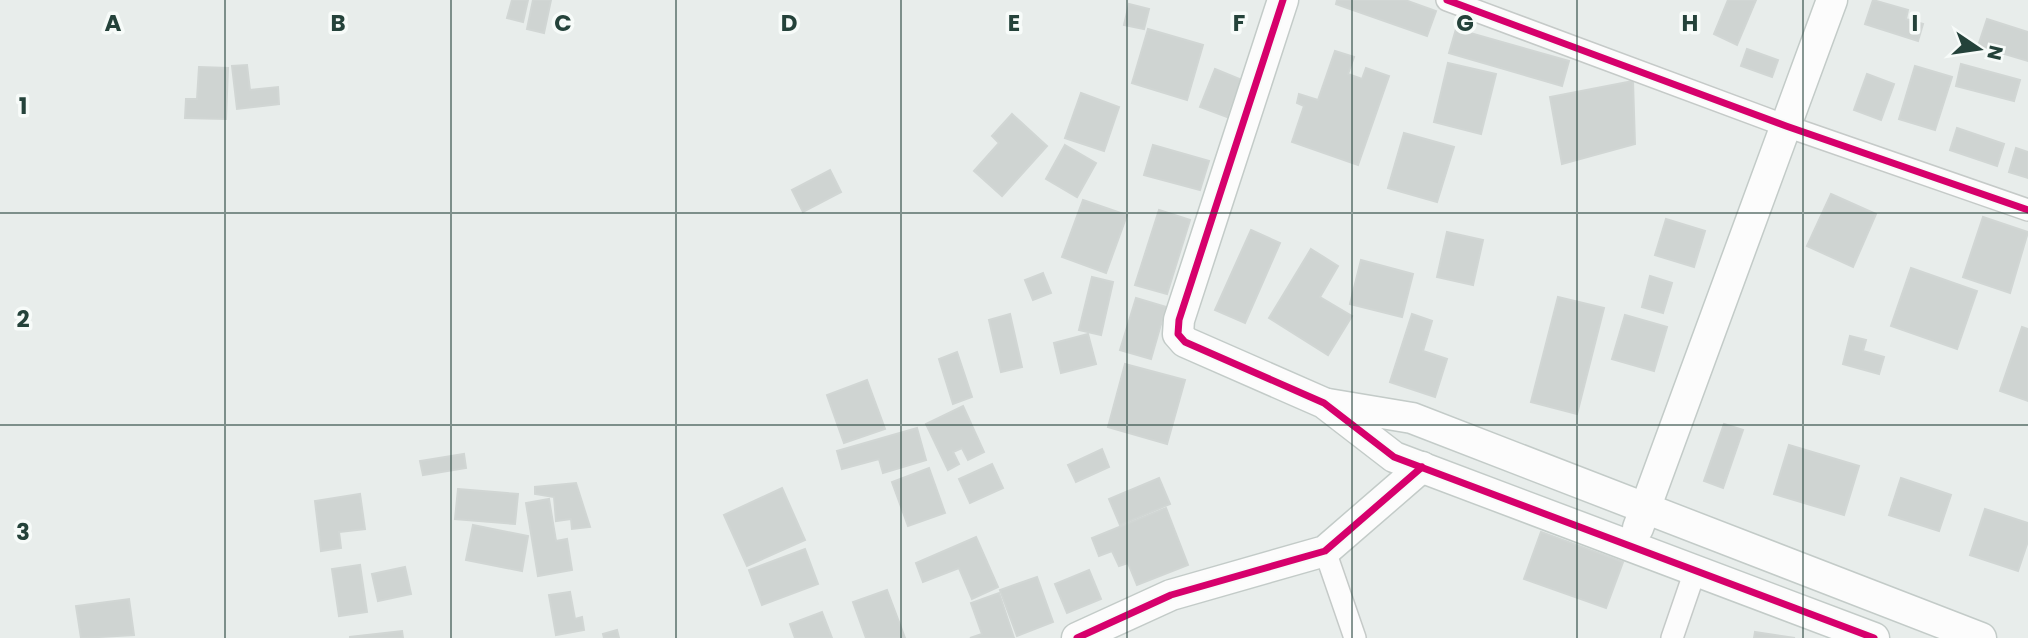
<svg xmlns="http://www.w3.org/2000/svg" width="2028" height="638" font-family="Poppins,sans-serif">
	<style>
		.building { fill: #cfd4d2; stroke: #d1d6d4; stroke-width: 2 }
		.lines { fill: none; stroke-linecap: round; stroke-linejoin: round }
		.street-casing { stroke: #c5cac8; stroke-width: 24 }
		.secondary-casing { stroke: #c3cbc8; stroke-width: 33 }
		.street { stroke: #fcfcfc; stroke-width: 21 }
		.secondary { stroke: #fcfcfc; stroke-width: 30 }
		.cycleway-casing { stroke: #f7fbf9; stroke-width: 11 }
		.cycleway { stroke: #d6006c; stroke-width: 7 }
		.grid { fill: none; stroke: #24423a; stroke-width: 2; stroke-opacity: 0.55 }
		.grid-label { font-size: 23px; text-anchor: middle; font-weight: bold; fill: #24423a; stroke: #f7fbf9; stroke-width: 7; stroke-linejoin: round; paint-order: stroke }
	</style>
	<rect width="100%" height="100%" fill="#e8edeb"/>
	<g class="building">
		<polygon points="512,0 528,0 523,22 507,18"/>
		<polygon points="533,0 551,0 544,33 527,29"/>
		<polygon points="1337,0 1405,0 1436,11 1427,36 1336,4"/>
		<polygon points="1728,0 1756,0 1737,45 1714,34"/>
		<polygon points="1873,0 1908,10 1906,19 1923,24 1918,41 1865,24"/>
		<polygon points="1129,4 1149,9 1144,29 1124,25"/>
		<polygon points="1987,19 2028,32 2028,61 1978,46"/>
		<polygon points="1148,29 1203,45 1187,100 1132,83"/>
		<polygon points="1456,29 1569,61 1562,86 1449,53"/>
		<polygon points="1747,49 1778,60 1772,77 1741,66"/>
		<polygon points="1335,51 1354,57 1348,74 1362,79 1366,68 1389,76 1358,165 1292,142 1304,106 1297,103 1299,94 1318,100"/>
		<polygon points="1448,63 1496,74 1481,134 1434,122"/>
		<polygon points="1961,64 2020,80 2014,101 1956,86"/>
		<polygon points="247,65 250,90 278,87 279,104 237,109 232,66"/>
		<polygon points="1915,66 1952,77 1935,130 1899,119"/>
		<polygon points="199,67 228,68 226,119 185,118 186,99 197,99"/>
		<polygon points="1215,69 1242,80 1227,117 1200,107"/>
		<polygon points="1867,74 1894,84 1881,120 1854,110"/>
		<polygon points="1633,81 1635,144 1562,164 1550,97"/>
		<polygon points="1081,93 1119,107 1104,151 1065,138"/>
		<polygon points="1012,114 1047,146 1002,196 974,171 999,143 992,136"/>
		<polygon points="1957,128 2004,144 1997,166 1950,150"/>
		<polygon points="1404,133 1454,147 1437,202 1388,188"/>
		<polygon points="1065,145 1096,163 1077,197 1046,179"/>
		<polygon points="1153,145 1209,161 1200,190 1144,175"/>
		<polygon points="2016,148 2028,152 2028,178 2009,172"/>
		<polygon points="830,170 841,192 803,212 792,190"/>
		<polygon points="1831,194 1876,214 1853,267 1807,246"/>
		<polygon points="1083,200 1127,215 1106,273 1062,257"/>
		<polygon points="1159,210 1190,220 1167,294 1135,285"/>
		<polygon points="1983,217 2028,232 2010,293 1963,277"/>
		<polygon points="1666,219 1705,231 1694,267 1655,255"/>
		<polygon points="1251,230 1280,243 1245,323 1215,310"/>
		<polygon points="1447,232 1483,240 1473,285 1437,277"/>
		<polygon points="1311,249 1338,266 1320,297 1352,316 1328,355 1269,318"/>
		<polygon points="1361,260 1413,274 1402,317 1350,304"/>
		<polygon points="1911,268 1977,291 1957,349 1891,326"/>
		<polygon points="1043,273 1051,293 1033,300 1025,280"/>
		<polygon points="1650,276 1672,283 1663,313 1642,307"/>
		<polygon points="1092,277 1113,282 1101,335 1079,330"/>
		<polygon points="1558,297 1604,308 1577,414 1531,402"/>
		<polygon points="1136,298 1166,307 1151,359 1120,350"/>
		<polygon points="1010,314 1022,367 1001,372 989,320"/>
		<polygon points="1412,314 1432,321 1423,351 1447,359 1435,397 1390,382"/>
		<polygon points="1625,315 1667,327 1654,371 1612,359"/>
		<polygon points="2022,327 2028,329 2028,401 2000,391"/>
		<polygon points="1088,334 1096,364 1061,373 1054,343"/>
		<polygon points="1850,336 1866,340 1863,351 1884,357 1879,374 1843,364"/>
		<polygon points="957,352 972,397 953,404 939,359"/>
		<polygon points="1125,364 1185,380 1167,444 1108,427"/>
		<polygon points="867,380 885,429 844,443 827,395"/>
		<polygon points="963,406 984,452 968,460 962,448 953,452 959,464 948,470 926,424"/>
		<polygon points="1724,424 1743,430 1723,488 1704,481"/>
		<polygon points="917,428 926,460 883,473 879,459 842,469 837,451"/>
		<polygon points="1789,445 1859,466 1844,515 1774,494"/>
		<polygon points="1102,449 1109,467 1076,482 1068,465"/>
		<polygon points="464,454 466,468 423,475 420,461"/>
		<polygon points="992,464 1003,488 970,503 959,479"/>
		<polygon points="929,468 945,513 908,526 892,482"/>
		<polygon points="1159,478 1170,504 1120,525 1109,499"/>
		<polygon points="1901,478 1951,495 1939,531 1889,515"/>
		<polygon points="576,483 590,527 572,529 571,519 556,521 554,497 535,494 535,487"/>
		<polygon points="782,488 805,540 747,566 724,515"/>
		<polygon points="458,489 518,494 515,524 455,519"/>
		<polygon points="360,494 365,529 339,532 341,548 321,551 315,501"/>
		<polygon points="549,499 556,541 567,539 572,570 538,576 526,503"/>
		<polygon points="1166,508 1188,565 1137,585 1128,563 1119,566 1112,551 1099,556 1092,538"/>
		<polygon points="1985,509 2028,523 2028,541 2018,571 1970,555"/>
		<polygon points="473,525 528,536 522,571 466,560"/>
		<polygon points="1541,532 1623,562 1606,608 1524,579"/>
		<polygon points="976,537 998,587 972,599 959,568 923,582 916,563"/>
		<polygon points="805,549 818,584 762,605 749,570"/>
		<polygon points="360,565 367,612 339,616 332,569"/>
		<polygon points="405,567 411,594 378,601 372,574"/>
		<polygon points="1089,570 1101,599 1067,613 1055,584"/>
		<polygon points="1037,577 1053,622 1017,636 1000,590"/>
		<polygon points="887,590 905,638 866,638 853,602"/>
		<polygon points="570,592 575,619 582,617 584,630 556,635 549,595"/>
		<polygon points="999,593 1014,638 970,638 982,634 971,603"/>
		<polygon points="129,599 134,635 81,638 76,606"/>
		<polygon points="822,612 832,638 795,638 790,624"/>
		<polygon points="617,630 619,638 604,638 603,634"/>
		<polygon points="402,631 403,638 350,638 350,637"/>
		<polygon points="1755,632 1795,638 1754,638"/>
	</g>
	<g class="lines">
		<defs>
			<g id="street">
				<polyline points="1447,0 1786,126 2028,210"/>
				<polyline points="1325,551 1355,638"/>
				<polyline points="1672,638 1695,571"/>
			</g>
			<g id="secondary">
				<polyline points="1283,0 1179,320 1178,334 1185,342 1324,403 1394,457 1874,638"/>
				<polyline points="1328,404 1412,418 1981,638"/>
				<polyline points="1638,528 1832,0"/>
				<polyline points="1077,638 1171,595 1325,551 1422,467"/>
			</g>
		</defs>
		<use href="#street" class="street-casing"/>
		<use href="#secondary" class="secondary-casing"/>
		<use href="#street" class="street"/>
		<use href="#secondary" class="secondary"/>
		<defs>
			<g id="cycleway">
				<polyline points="1283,0 1179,320 1178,334 1185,342 1324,403 1394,457 1874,638"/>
				<polyline points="1447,0 1786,126 2028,210"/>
				<polyline points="1077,638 1171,595 1325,551 1422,467"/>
			</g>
		</defs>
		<use href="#cycleway" class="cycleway-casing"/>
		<use href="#cycleway" class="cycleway"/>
	</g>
	<path class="grid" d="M225 0V638M451 0V638M676 0V638M901 0V638M1127 0V638M1352 0V638M1577 0V638M1803 0V638M0 213H2028M0 425H2028"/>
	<g class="grid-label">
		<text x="113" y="31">A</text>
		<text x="338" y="31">B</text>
		<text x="563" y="31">C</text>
		<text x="789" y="31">D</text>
		<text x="1014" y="31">E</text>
		<text x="1239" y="31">F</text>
		<text x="1465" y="31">G</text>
		<text x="1690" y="31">H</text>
		<text x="1915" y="31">I</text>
		<text x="23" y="114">1</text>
		<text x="23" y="327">2</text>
		<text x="23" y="540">3</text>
	</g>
	<g transform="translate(1979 49) rotate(103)" stroke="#f7fbf9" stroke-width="5" paint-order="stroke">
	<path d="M0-5L12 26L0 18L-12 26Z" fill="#24423a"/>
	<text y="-10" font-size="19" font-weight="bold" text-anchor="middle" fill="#24423a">N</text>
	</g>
</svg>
